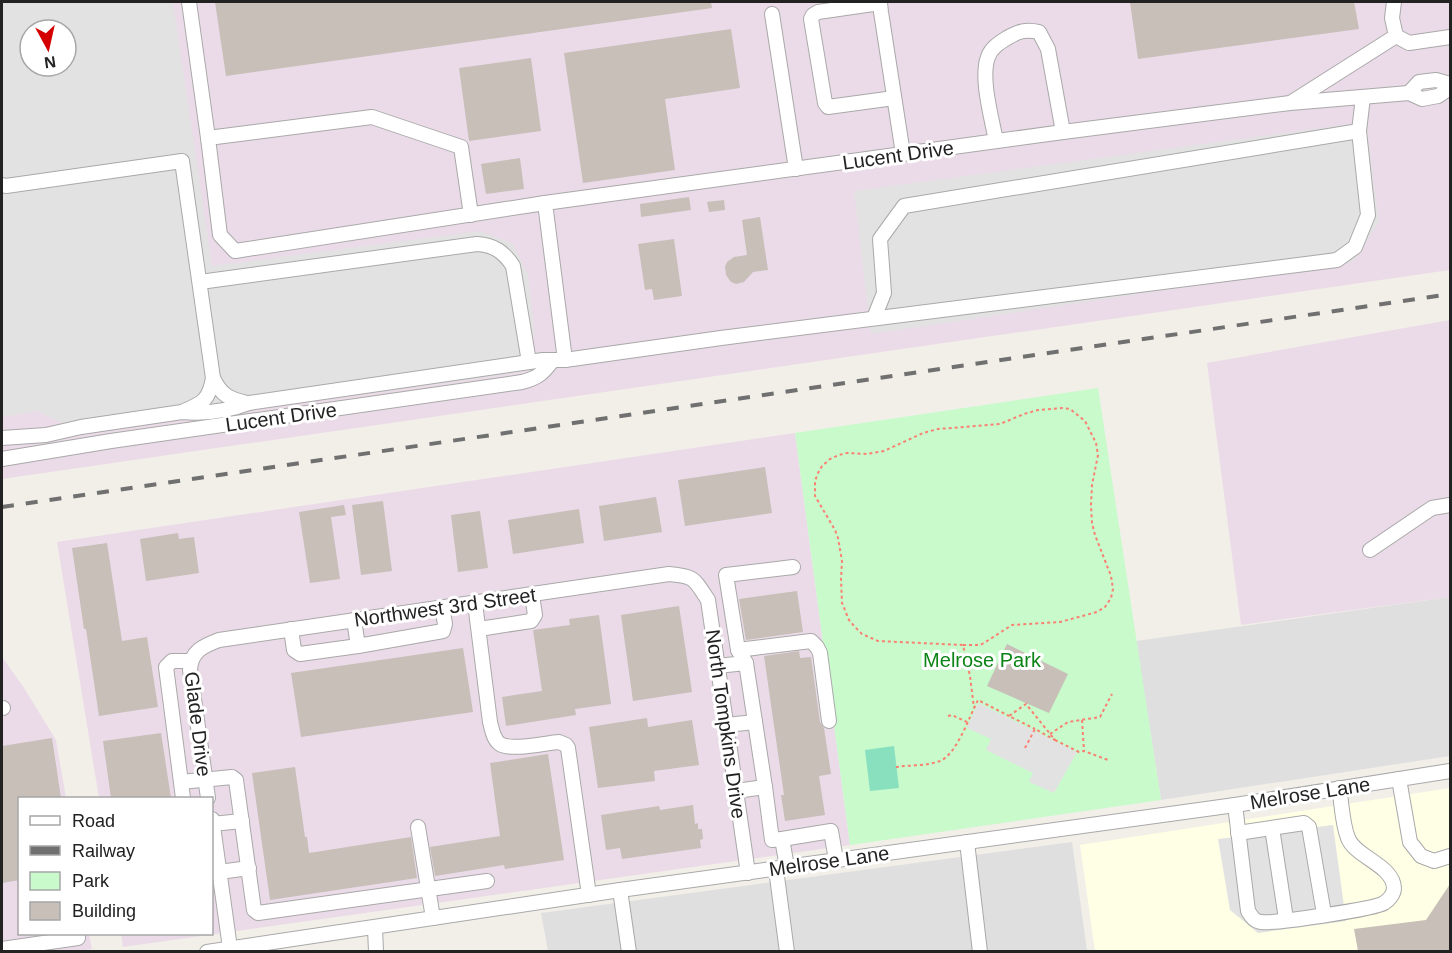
<svg xmlns="http://www.w3.org/2000/svg" width="1452" height="953" font-family="Helvetica,sans-serif">
	<style>
		.residential { fill: #e0dfdf }
		.industrial { fill: #ebdbe8; fill-rule: evenodd }
		.education { fill: #ffffe5 }
		.park { fill: #c8facc }
		.pitch { fill: #88e0be }
		.parking { fill: #e2e2e2; fill-rule: evenodd }
		.building { fill: #c7bfb8 }
		.lines { fill: none; stroke-linecap: round; stroke-linejoin: round }
		.minor-casing { stroke: #a9a9a9; stroke-width: 16 }
		.path { stroke: #fa8072; stroke-width: 2; stroke-dasharray: 3 3; stroke-linecap: butt }
		.minor { stroke: #fff; stroke-width: 14 }
		.rail { stroke: #707070; stroke-width: 4; stroke-dasharray: 12 12; stroke-linecap: butt }
		.labels { text-anchor: middle; stroke-width: 6; stroke-linejoin: round; paint-order: stroke }
		.street-label { font-size: 20px; fill: #222; stroke: #fff }
		.park-label { font-size: 20px; fill: #0c8416; stroke: #fff }
	</style>
	<rect width="100%" height="100%" fill="#f2efe9"/>
	<g class="residential">
		<polygon points="1450,597 1450,756 1161,800 1136,641"/>
		<polygon points="1072,842 1087,951 548,951 541,913"/>
	</g>
	<g class="industrial">
		<path d="M2 2H1450V270L2 479ZM30 30H66V66H30Z"/>
		<polygon points="1450,320 1450,597 1241,625 1207,363"/>
		<polygon points="795,433 850,845 123,947 121,934 212,934 212,798 99,798 57,542"/>
		<polygon points="2,657 24,688 56,740 66,798 20,798 20,934 89,934 92,949 77,952 2,951"/>
	</g>
	<polygon class="education" points="1450,788 1450,951 1095,951 1080,845"/>
	<polygon class="park" points="1098,388 1161,800 850,845 795,433"/>
	<polygon class="pitch" points="894,746 899,788 870,791 865,750"/>
	<g class="parking">
		<path d="M2 2H173L212 266 480 231 513 244 528 275 535 334 522 372 82 434 38 411 2 417ZM30 30H66V66H30Z"/>
		<polygon points="1366,122 1379,222 1353,262 871,334 854,191"/>
		<polygon points="978,703 1077,752 1054,793 1029,782 1033,773 986,750 991,739 967,728"/>
		<polygon points="1333,825 1346,921 1258,933 1230,910 1218,839"/>
	</g>
	<g class="building">
		<polygon points="215,2 711,2 712,8 226,76"/>
		<polygon points="1130,2 1354,2 1359,29 1138,59"/>
		<polygon points="731,29 740,88 665,99 675,170 583,183 564,53"/>
		<polygon points="531,58 541,131 469,141 459,68"/>
		<polygon points="520,158 524,189 486,194 481,164"/>
		<polygon points="689,197 691,210 641,217 640,204"/>
		<polygon points="724,200 725,210 709,212 707,202"/>
		<polygon points="760,217 768,270 753,272 744,282 736,284 731,282 726,275 725,267 727,262 734,257 747,255 742,220"/>
		<polygon points="674,239 682,296 654,300 652,289 645,290 638,244"/>
		<polygon points="765,467 772,513 685,526 678,480"/>
		<polygon points="656,497 662,532 604,541 599,506"/>
		<polygon points="383,501 392,571 361,575 352,505"/>
		<polygon points="344,505 346,515 331,517 340,579 310,583 299,512"/>
		<polygon points="579,509 584,543 513,554 508,520"/>
		<polygon points="480,511 488,568 458,572 451,515"/>
		<polygon points="178,533 179,539 194,537 199,573 146,581 140,539"/>
		<polygon points="107,543 122,641 147,637 158,707 99,716 86,629 84,629 72,548"/>
		<polygon points="797,591 803,632 746,640 739,599"/>
		<polygon points="679,606 692,692 633,701 621,615"/>
		<polygon points="599,615 611,704 575,709 576,715 506,726 502,697 542,691 533,630 570,625 569,619"/>
		<polygon points="1007,644 1068,674 1049,713 987,686"/>
		<polygon points="463,648 473,712 301,737 291,673"/>
		<polygon points="799,651 800,658 811,657 820,722 824,728 831,774 819,776 825,815 785,821 781,795 784,795 764,656"/>
		<polygon points="647,718 648,727 692,720 699,765 654,771 655,781 598,788 589,727"/>
		<polygon points="161,733 171,798 111,798 103,741"/>
		<polygon points="52,738 61,798 20,798 20,880 2,883 2,746"/>
		<polygon points="548,754 564,860 505,869 504,865 435,876 430,847 500,836 490,763"/>
		<polygon points="295,767 305,837 307,837 309,853 411,837 417,878 270,900 252,773"/>
		<polygon points="693,805 695,824 698,823 698,829 702,829 703,839 700,840 701,848 622,859 620,848 606,850 601,815 659,806 660,810"/>
		<polygon points="1450,884 1450,951 1358,951 1354,929 1426,920"/>
	</g>
	<g class="lines">
		<defs>
			<g id="minor">
				<polyline points="189,2 208,138"/>
				<polyline points="1394,2 1392,18 1396,36 1409,43 1450,37"/>
				<polyline points="772,14 796,169"/>
				<polyline points="1409,93 1419,82 1436,80 1450,84"/>
				<polyline points="894,98 828,107 825,103 811,19 813,15 818,12 880,3 881,12 903,154"/>
				<polyline points="1292,102 1396,36"/>
				<path d="M996 141C992 119 980 78 988 57 991 48 999 43 1007 38 1019 31 1026 29 1039 32L1048 49 1063 132"/>
				<path d="M2 185 6 186 182 161 213 378C221 395 229 399 247 403"/>
				<polyline points="471,215 461,147 372,117 208,138 220,235 235,251 545,203"/>
				<path d="M200 282 477 244C494 245 504 252 513 266L529 362"/>
				<polyline points="874,318 884,293 880,239 904,206 1359,131"/>
				<polyline points="565,360 545,203 1063,132 1290,103 1409,93 1422,99 1438,96 1450,88"/>
				<path d="M184 411C203 403 209 400 213 378"/>
				<path d="M2 438 46 435 81 427 182 412C204 414 228 411 249 403L543 360H565L721 338 1337 260 1355 247 1368 215 1359 131 1363 97"/>
				<path d="M2 459 111 441 522 382C538 378 543 373 553 360"/>
				<polyline points="1370,550 1432,508 1450,505"/>
				<path d="M475 603 490 722C492 729 493 739 500 744 511 751 545 743 559 742L566 745 568 748 589 895"/>
				<polyline points="354,620 358,646 443,631 445,624 442,607"/>
				<polyline points="291,629 294,650 300,654 358,646"/>
				<polyline points="479,629 531,621 535,615 532,595"/>
				<polyline points="738,650 811,641 817,647 820,653 829,721"/>
				<polyline points="746,663 738,650 726,575 793,567"/>
				<polyline points="717,666 746,663 765,787"/>
				<polyline points="2,708 3,708"/>
				<polyline points="726,725 755,722"/>
				<polyline points="1399,779 1410,842 1421,856 1434,861 1450,856"/>
				<polyline points="181,782 232,777 236,780 254,910 258,913 487,881"/>
				<polyline points="736,791 765,787 772,840 782,839 787,867"/>
				<polyline points="183,798 166,667 172,661 190,661"/>
				<path d="M208 798 190 670C191 651 203 646 219 640L669 574C695 576 694 579 708 600L748 873"/>
				<path d="M1235 805 1248 911C1252 917 1254 921 1261 922 1273 924 1375 909 1384 903 1389 900 1394 894 1394 888 1393 865 1355 857 1348 838 1342 823 1342 804 1339 788"/>
				<polyline points="212,819 230,948"/>
				<polyline points="212,824 242,821"/>
				<polyline points="418,827 433,918"/>
				<polyline points="1272,828 1286,919"/>
				<polyline points="1238,833 1304,823 1309,827 1324,914"/>
				<polyline points="782,839 831,831 836,860"/>
				<polyline points="967,842 980,952"/>
				<polyline points="776,869 787,952"/>
				<polyline points="212,873 249,868"/>
				<polyline points="620,890 629,952"/>
				<polyline points="375,928 376,952"/>
				<polyline points="2,949 78,938"/>
				<polyline points="207,952 620,890 1235,805 1450,771"/>
			</g>
		</defs>
		<use href="#minor" class="minor-casing"/>
		<g class="path">
			<polyline points="963,645 980,645 984,643 1012,625 1060,622 1097,612 1105,607 1111,598 1113,589 1111,576 1095,535 1092,523 1091,505 1092,485 1098,455 1096,443 1085,421 1070,409 1062,408 1038,410 1024,414 1000,424 938,429 923,433 884,451 867,454 847,453 839,455 830,459 822,466 818,473 815,481 815,496 835,530 838,538 842,561 841,579 842,603 849,620 855,627 862,634 878,641 963,645 970,676 974,708"/>
			<polyline points="948,716 952,715 967,722"/>
			<polyline points="1082,720 1084,751"/>
			<polyline points="1050,734 1068,722 1100,717 1112,694"/>
			<polyline points="1055,740 1079,752 1084,751 1108,760"/>
			<polyline points="1025,748 1035,729 1055,740 1026,704 1009,716 1035,729"/>
			<path d="M896 767C910 765 927 766 940 761 957 754 969 717 978 700L1009 716"/>
		</g>
		<use href="#minor" class="minor"/>
		<polyline class="rail" points="2,507 1450,294"/>
	</g>
	<g class="labels">
		<g class="street-label">
			<text transform="translate(898 155) rotate(-8)" y="7">Lucent Drive</text>
			<text transform="translate(281 417) rotate(-8)" y="7">Lucent Drive</text>
			<text transform="translate(445 607) rotate(-8)" y="7">Northwest 3rd Street</text>
			<text transform="translate(198 724) rotate(83)" y="7">Glade Drive</text>
			<text transform="translate(726 724) rotate(82)" y="7">North Tompkins Drive</text>
			<text transform="translate(1310 793) rotate(-9)" y="7">Melrose Lane</text>
			<text transform="translate(829 861) rotate(-8)" y="7">Melrose Lane</text>
		</g>
		<g class="park-label">
			<text x="982" y="667">Melrose Park</text>
		</g>
	</g>
	<rect width="1452" height="953" fill="none" stroke="#222222" stroke-width="6"/>
	<rect x="18" y="797" width="195" height="138" fill="#ffffff" stroke="#a7a7a7" stroke-width="1.5"/>
	<rect x="30" y="816" width="30" height="9" fill="#ffffff" stroke="#a7a7a7" stroke-width="1.5"/>
	<text x="72" y="827" font-size="18" fill="#222222">Road</text>
	<rect x="30" y="846" width="30" height="9" fill="#707070" stroke="#a7a7a7" stroke-width="1.5"/>
	<text x="72" y="857" font-size="18" fill="#222222">Railway</text>
	<rect x="30" y="872" width="30" height="18" fill="#c8facc" stroke="#a7a7a7" stroke-width="1.5"/>
	<text x="72" y="887" font-size="18" fill="#222222">Park</text>
	<rect x="30" y="902" width="30" height="18" fill="#c7bfb8" stroke="#a7a7a7" stroke-width="1.5"/>
	<text x="72" y="917" font-size="18" fill="#222222">Building</text>
	<g transform="translate(48 48) rotate(172)"><circle r="28" fill="#ffffff" stroke="#a7a7a7" stroke-width="1.5"/>
	<path d="M0-4.5L10 22L0 15L-10 22Z" fill="#d40000"/>
	<text y="-9" font-size="16" font-weight="bold" text-anchor="middle" fill="#222222">N</text>
	</g>
</svg>
